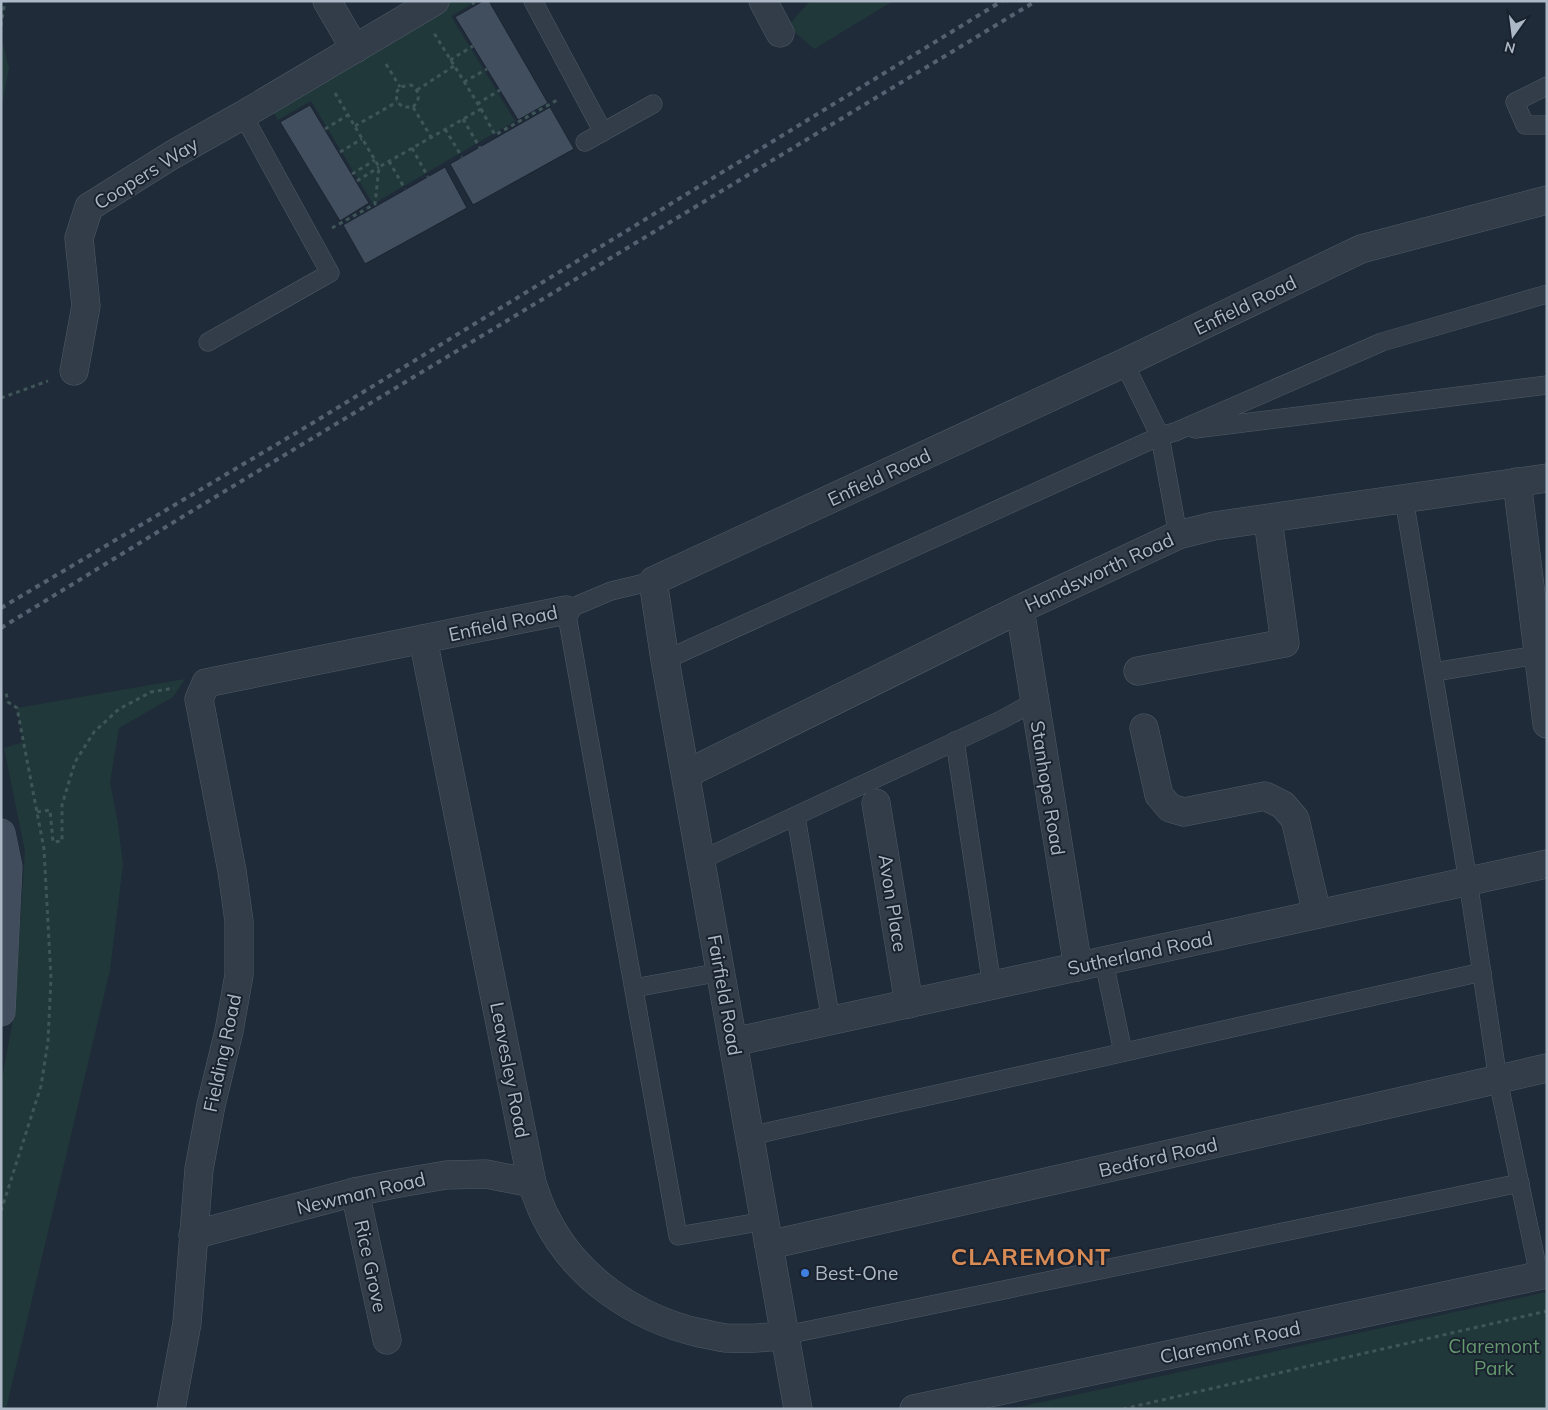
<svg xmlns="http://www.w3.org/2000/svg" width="1548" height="1410" font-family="Mulish,sans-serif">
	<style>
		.green { fill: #21383a }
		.building { fill: #404e5e; stroke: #1b2430 }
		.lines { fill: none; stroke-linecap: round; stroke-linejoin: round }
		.service-casing { stroke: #505b67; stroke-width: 19 }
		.minor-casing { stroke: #505b67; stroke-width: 29 }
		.secondary-casing { stroke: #505b67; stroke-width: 29 }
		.path { stroke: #3f5558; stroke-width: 3; stroke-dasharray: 4 4; stroke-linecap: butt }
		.service { stroke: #333d4a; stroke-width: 18 }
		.minor { stroke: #333d4a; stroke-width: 28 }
		.secondary { stroke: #414c5d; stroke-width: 28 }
		.rail { stroke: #556171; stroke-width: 4; stroke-dasharray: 5 5; stroke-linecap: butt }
		.shop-dot { fill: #3f7fe0; stroke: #19222e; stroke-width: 2 }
		.labels { text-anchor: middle; stroke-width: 4; stroke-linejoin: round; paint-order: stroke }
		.street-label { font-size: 19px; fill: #adb8c6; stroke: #19222e }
		.poi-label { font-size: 19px; fill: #adb8c6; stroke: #19222e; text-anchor: start }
		.park-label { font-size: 19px; fill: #64986e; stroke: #19222e }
		.district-label { font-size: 24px; font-weight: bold; letter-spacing: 1px; fill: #d98b55; stroke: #19222e }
	</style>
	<rect width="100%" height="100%" fill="#1f2b39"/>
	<g class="green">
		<polygon points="451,1 477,1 451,16 515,121 373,204 311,101 278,120 271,108"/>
		<polygon points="810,1 893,1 814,49 788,26"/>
		<polygon points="1,37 9,68 1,110"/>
		<polygon points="185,679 173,697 119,728 110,782 118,824 123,864 110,970 6,1409 1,1409 1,1083 14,1015 25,851 4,748 23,742 17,708"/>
		<polygon points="1547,1292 1547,1409 1010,1409"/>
	</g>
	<g class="building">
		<polygon points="483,1 489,1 548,103 518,120 455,17"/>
		<polygon points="310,105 369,203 340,221 280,122"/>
		<polygon points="550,107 574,149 473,205 450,164"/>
		<polygon points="445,167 467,208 365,264 343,225"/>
	</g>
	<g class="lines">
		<defs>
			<g id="service">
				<polyline points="533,1 603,132"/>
				<polyline points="1547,86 1515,102 1525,125 1547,125"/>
				<polyline points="585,142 653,104"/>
				<polyline points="208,342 330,273 243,115"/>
				<polyline points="1124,363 1160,436 1178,535"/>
				<polyline points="1195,429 1547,385"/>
				<polyline points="1404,499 1468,881 1498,1080 1539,1275"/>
				<polyline points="653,581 611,591 566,610 678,1236 765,1221"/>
				<polyline points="665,660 1160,436 1175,432 1382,342 1547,294"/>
				<polyline points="1434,672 1538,655"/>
				<polyline points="955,741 992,986"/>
				<polyline points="796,817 831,1021"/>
				<polyline points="701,860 1001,720 1034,702"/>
				<polyline points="1104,962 1123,1052"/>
				<polyline points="634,988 721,972"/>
				<polyline points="750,1136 1482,972"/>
				<polyline points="786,1335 1520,1183"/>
			</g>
			<g id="minor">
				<polyline points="327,1 355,49"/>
				<polyline points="763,1 780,33"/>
				<polyline points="74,371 86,306 79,238 89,207 172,155 243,115 435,1"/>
				<polyline points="1517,482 1547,724"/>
				<polyline points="1020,609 1078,967"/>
				<path d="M423 639 532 1183C536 1195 540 1207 546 1218 576 1278 635 1318 700 1333 708 1334 717 1337 726 1338 746 1339 766 1338 786 1335"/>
				<polyline points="1138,671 1285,643 1268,520"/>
				<polyline points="1144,728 1159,795 1170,808 1184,812 1265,796 1283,805 1295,819 1317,914"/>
				<polyline points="686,774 1020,609 1178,535 1214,526 1547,478"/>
				<polyline points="876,803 909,1004"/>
				<polyline points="733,1042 1547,864"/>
				<polyline points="355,1192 387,1340"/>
				<polyline points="193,1235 355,1192 394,1184 446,1175 486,1174 532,1183"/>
				<polyline points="769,1245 1547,1068"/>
				<polyline points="171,1409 187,1323 199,1169 211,1105 229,1031 239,975 239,921 232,871 199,699 206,683 566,610"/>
				<polyline points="798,1409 665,660 653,581 1124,363 1361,249 1547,200"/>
				<polyline points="914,1409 1547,1274"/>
			</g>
			<polyline id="secondary" points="1,833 8,867 1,1012"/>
		</defs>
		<use href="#service" class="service-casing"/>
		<use href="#minor" class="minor-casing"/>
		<use href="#secondary" class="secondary-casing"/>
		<g class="path">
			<polyline points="472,1 475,6"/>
			<polyline points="1,26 5,1"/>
			<polyline points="450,60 473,46"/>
			<polyline points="386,64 400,87"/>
			<polyline points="464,82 487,69"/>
			<polyline points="417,90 454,66"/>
			<polyline points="335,93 379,167 481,109 434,33"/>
			<polyline points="477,104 500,90"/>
			<path d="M413 107C421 99 420 91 411 85L400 87 396 93 397 102 403 107H413L431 137"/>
			<polyline points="481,109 495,135 559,99"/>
			<polyline points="463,119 480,148"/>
			<polyline points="355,126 397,102"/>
			<polyline points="325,129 348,115"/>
			<polyline points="445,129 462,157"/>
			<polyline points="412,148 428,177"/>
			<polyline points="340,152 362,139"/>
			<polyline points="389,161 405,189"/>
			<polyline points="352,174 375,160"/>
			<polyline points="357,181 379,167"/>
			<polyline points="332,228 375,204 379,167"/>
			<polyline points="1,398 48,381"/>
			<polyline points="37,812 50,810 53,842 62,841 62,805 75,762 94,732 119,709 151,692 174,688"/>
			<polyline points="1,1211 41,1086 48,1041 51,978 44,849 17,708 8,702 6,693"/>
			<polyline points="1123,1409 1547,1311"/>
		</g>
		<use href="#service" class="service"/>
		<use href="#minor" class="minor"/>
		<use href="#secondary" class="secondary"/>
		<g class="rail">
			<polyline points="1,608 311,424 1002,1"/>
			<polyline points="1,628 187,514 1036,1"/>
		</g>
	</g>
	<circle class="shop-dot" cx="805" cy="1273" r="5"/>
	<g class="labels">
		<g class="street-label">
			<text transform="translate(146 173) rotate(-32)" y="7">Coopers Way</text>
			<text transform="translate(1245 305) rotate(-26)" y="7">Enfield Road</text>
			<text transform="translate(879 477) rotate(-25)" y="7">Enfield Road</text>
			<text transform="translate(1099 572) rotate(-25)" y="7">Handsworth Road</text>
			<text transform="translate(503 623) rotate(-12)" y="7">Enfield Road</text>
			<text transform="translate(1048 788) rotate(81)" y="7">Stanhope Road</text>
			<text transform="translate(893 903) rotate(81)" y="7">Avon Place</text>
			<text transform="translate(1140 953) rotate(-12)" y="7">Sutherland Road</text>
			<text transform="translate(725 995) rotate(80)" y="7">Fairfield Road</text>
			<text transform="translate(222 1053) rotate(-78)" y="7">Fielding Road</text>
			<text transform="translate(510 1070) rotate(79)" y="7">Leavesley Road</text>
			<text transform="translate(1158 1157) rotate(-13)" y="7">Bedford Road</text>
			<text transform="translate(361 1193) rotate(-13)" y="7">Newman Road</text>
			<text transform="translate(371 1266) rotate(78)" y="7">Rice Grove</text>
			<text transform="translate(1230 1342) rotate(-12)" y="7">Claremont Road</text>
		</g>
		<g class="poi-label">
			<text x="815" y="1280">Best-One</text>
		</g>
		<g class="park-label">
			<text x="1494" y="1353">Claremont<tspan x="1494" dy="22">Park</tspan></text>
		</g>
		<g class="district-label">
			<text x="1031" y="1265">CLAREMONT</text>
		</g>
	</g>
	<rect width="1548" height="1410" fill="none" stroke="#adb8c6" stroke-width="5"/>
	<g transform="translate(1513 35) rotate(194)" stroke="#19222e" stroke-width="4" paint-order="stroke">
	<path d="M0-4L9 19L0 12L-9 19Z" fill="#adb8c6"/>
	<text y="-8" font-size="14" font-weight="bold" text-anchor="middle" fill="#adb8c6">N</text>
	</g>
</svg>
